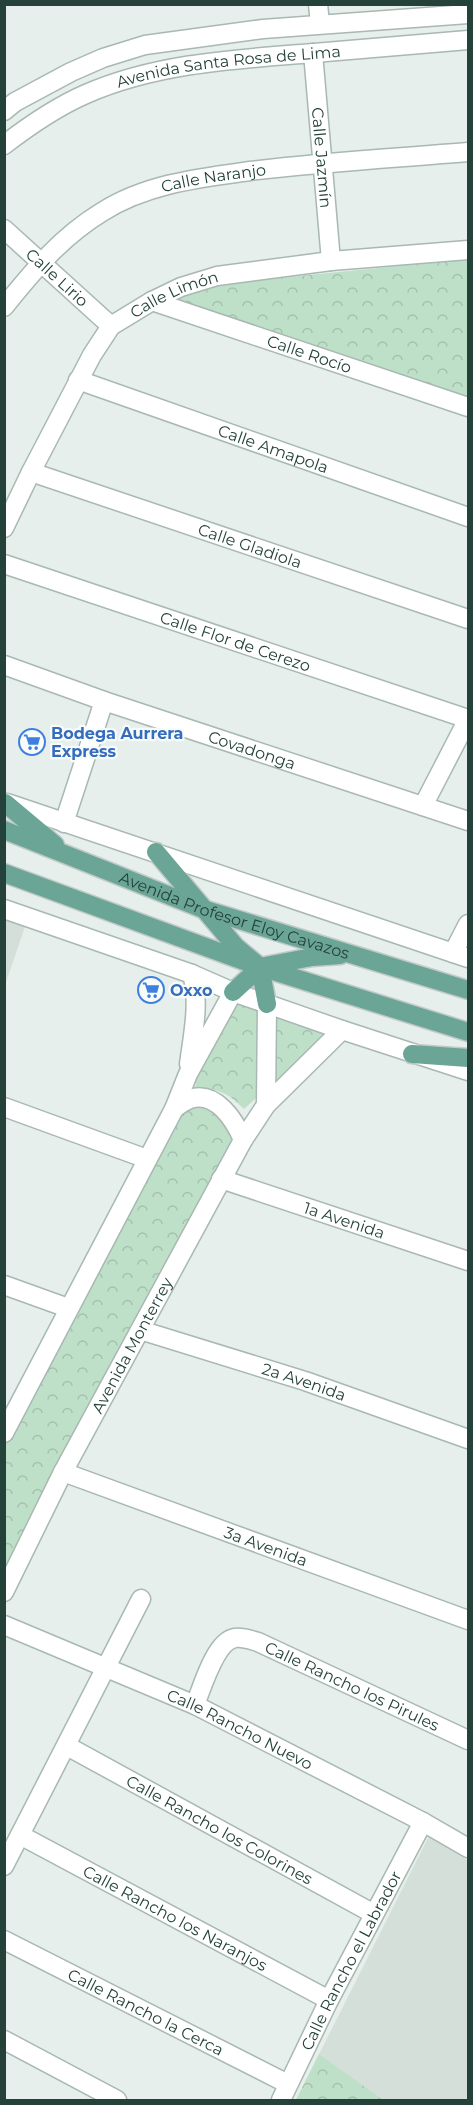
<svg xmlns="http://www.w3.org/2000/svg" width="473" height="2105" font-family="Montserrat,sans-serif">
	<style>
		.built { fill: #d4dfda }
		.park { fill: url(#park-crowns) }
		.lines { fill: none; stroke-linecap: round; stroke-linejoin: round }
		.minor-casing { stroke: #a8b8b2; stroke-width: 21 }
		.major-casing { stroke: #c2cac8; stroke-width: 21 }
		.minor { stroke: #fff; stroke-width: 18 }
		.major { stroke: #6aa596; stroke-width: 18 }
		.labels { text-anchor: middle; stroke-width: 4.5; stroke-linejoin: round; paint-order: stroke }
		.street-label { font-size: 16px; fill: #24423a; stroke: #f7fbf9 }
		.shop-label { font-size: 16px; font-weight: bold; fill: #366cbe; stroke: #f7fbf9; text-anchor: start }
	</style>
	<defs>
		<pattern id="park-crowns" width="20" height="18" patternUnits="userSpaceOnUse" patternTransform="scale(1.5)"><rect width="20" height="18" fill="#bfe0c8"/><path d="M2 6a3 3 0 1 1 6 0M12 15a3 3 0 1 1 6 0" fill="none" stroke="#a4c1ad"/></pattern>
	</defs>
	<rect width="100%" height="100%" fill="#e6efeb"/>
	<g class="built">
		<polygon points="5,917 26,924 5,985"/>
		<polygon points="430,1834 468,1860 468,2100 296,2100"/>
	</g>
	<g class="park">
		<polygon points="468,259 468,397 176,301 199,286"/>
		<path d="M235 995 265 1007 263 1092 244 1109C227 1092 219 1089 195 1088L200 1063Z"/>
		<polygon points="276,1016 325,1033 275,1083"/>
		<polygon points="203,1098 243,1140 5,1589 5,1427 174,1109"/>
		<polygon points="319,2054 383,2100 296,2100"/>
	</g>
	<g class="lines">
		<defs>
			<g id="minor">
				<polyline points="318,4 320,24"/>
				<path id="s1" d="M313 53 331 261"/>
				<polyline points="4,111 15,102 71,72 103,58 145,45 263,29 468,14"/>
				<path id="s2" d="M4 145C30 125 56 107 86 94 157 63 237 59 314 53 365 49 417 44 468 40"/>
				<path id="s3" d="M4 229 111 326"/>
				<path id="s4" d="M152 301 468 407"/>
				<path id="s5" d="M4 307C34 270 61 237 102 212 146 184 199 178 250 171 323 162 396 158 468 152"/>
				<path id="s6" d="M78 380 468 517"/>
				<path id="s7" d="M31 472 468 619"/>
				<path id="s8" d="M4 528 31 472 92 355 111 326 152 301 181 287 217 276 331 261 468 250"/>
				<path id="s9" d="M4 564 468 719"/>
				<path id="s10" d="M4 665 104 701 468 821"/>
				<polyline points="7,803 468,958"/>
				<polyline points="423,806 468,719"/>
				<polyline points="64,823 104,701"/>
				<polyline points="4,909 192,974 233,992 342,1030 468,1071"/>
				<polyline points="453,953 468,924"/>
				<path d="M189 1064C193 1034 200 1003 192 974"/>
				<polyline points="266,1105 267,1004"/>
				<polyline points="4,1107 147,1159"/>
				<path d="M174 1109C179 1105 185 1101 190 1099 216 1090 235 1121 243 1140"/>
				<path id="s11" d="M221 1179 468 1261"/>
				<polyline points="4,1285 68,1308"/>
				<path id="s12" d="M140 1330 305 1381 468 1439"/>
				<polyline points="4,1433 174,1109 188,1074 233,992"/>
				<path id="s13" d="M63 1472 468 1620"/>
				<path id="s14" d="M4 1592 63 1472 243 1140 266 1105 342 1030"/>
				<path id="s15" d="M4 1625 195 1705 423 1822 468 1848"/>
				<path id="s16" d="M195 1705C202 1688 215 1641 235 1638 243 1637 251 1640 258 1642L468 1740"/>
				<path id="s17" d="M67 1746 374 1914"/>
				<path id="s18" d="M20 1835 329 2000"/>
				<polyline points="4,1866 141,1599"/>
				<path id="s19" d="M4 1940 288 2084"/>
				<polyline points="4,2040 117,2100"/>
				<path id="s20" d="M281 2100 329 2000 423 1822"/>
			</g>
			<g id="major">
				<polyline points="5,803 55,845"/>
				<path id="s21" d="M4 830 203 909 468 990"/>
				<polyline points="156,852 236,947 260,967 267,1004"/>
				<polyline points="4,873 260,967 468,1032"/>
				<polyline points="233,992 260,967 312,957 340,955"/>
				<polyline points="412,1054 468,1058"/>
			</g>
		</defs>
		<use href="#minor" class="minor-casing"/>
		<use href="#major" class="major-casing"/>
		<use href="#minor" class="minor"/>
		<use href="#major" class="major"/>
	</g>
	<defs>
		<symbol id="supermarket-ring" viewBox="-11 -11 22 22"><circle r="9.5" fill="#f7fbf9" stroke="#3f7fe0" stroke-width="1.5"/><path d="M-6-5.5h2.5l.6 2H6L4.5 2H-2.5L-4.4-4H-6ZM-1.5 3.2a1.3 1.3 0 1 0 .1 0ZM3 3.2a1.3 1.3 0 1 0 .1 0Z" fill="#3f7fe0"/></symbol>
	</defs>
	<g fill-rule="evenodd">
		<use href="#supermarket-ring" x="17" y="727" width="30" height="30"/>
		<use href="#supermarket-ring" x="136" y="975" width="30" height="30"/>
	</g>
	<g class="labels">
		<g class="street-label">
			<text dy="6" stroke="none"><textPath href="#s2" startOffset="243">Avenida Santa Rosa de Lima</textPath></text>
			<text dy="6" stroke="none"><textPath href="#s1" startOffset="105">Calle Jazmín</textPath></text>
			<text dy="6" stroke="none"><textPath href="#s5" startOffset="255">Calle Naranjo</textPath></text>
			<text dy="6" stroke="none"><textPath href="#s3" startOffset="72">Calle Lirio</textPath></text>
			<text dy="6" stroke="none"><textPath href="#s8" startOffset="300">Calle Limón</textPath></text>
			<text dy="6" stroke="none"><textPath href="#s4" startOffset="166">Calle Rocío</textPath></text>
			<text dy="6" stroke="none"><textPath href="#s6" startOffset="207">Calle Amapola</textPath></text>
			<text dy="6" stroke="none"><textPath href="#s7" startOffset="231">Calle Gladiola</textPath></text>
			<text dy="6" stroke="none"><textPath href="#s9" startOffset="244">Calle Flor de Cerezo</textPath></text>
			<text dy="6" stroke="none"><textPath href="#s10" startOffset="262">Covadonga</textPath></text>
			<text dy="6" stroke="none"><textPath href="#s21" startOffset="246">Avenida Profesor Eloy Cavazos</textPath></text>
			<text dy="6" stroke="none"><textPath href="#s11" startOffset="130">1a Avenida</textPath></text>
			<text dy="6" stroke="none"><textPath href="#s14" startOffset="278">Avenida Monterrey</textPath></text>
			<text dy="6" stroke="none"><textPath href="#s12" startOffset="172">2a Avenida</textPath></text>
			<text dy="6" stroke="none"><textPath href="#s13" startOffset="216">3a Avenida</textPath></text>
			<text dy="6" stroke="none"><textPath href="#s16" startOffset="208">Calle Rancho los Pirules</textPath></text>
			<text dy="6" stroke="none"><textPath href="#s15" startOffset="258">Calle Rancho Nuevo</textPath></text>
			<text dy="6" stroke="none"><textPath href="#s17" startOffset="174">Calle Rancho los Colorines</textPath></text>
			<text dy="6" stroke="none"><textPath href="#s18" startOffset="176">Calle Rancho los Naranjos</textPath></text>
			<text dy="6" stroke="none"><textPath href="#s20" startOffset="156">Calle Rancho el Labrador</textPath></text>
			<text dy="6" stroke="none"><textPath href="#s19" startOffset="159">Calle Rancho la Cerca</textPath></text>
		</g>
		<g class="shop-label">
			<text x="51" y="739">Bodega Aurrera<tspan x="51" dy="18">Express</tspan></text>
			<text x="170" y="996">Oxxo</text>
		</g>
	</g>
	<rect width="473" height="2105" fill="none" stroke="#24423a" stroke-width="12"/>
</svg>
